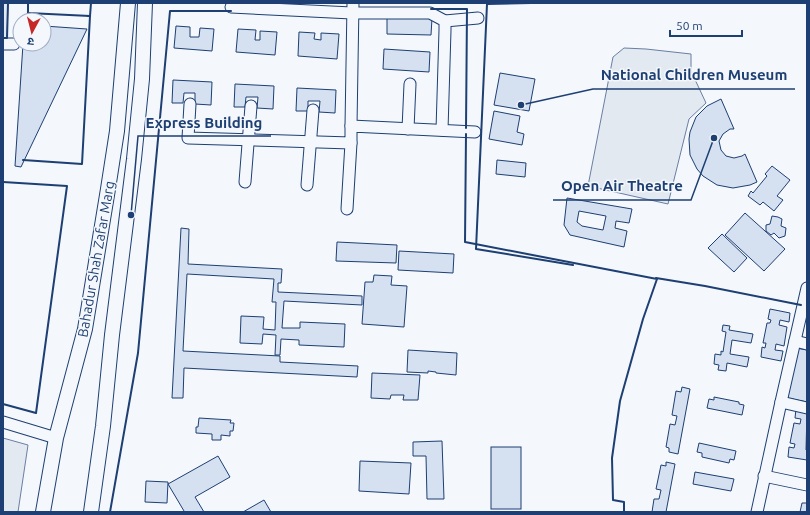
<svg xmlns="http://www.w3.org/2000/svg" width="810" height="515" font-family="Ubuntu,'Noto Sans Devanagari',sans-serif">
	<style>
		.green { fill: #e3e9f0; stroke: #687fa3 }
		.building { fill: #d5e0f0; stroke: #1d3f73; fill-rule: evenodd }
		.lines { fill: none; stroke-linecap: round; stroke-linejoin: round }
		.minor-casing { stroke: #1d3f73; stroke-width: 13 }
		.major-casing { stroke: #1d3f73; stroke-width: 16 }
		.minor { stroke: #f4f7fb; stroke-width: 11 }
		.major { stroke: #f4f7fb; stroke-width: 14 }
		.wall { stroke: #1d3f73; stroke-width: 2 }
		.labels { text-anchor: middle; stroke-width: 3; stroke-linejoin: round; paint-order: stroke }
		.street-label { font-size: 14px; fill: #1d3f73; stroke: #f4f7fb }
		.leader { fill: none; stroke: #1d3f73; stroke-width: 1.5 }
		.callout-dot { fill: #1d3f73; stroke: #f4f7fb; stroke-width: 1.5 }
		.callout-label { font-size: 15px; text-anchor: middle; font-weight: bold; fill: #1d3f73; stroke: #f4f7fb; stroke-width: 3; stroke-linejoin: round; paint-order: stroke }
	</style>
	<rect width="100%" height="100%" fill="#f4f7fb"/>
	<g class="green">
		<polygon points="3,3 8,3 7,38 3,38"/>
		<polygon points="624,48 646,49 691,54 691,71 706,103 689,119 668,204 588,186 613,57"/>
		<polygon points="3,438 28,445 18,512 3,512"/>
	</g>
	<g class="building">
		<polygon points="387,18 432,18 431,35 387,34"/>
		<polygon points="44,26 87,29 21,167 15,166 23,44 44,44"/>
		<polygon points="176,26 190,27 190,37 199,37 200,28 214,29 212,51 174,48"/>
		<polygon points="238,29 256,30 255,40 260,40 260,31 277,32 275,55 236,52"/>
		<polygon points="299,32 315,33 314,39 321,40 321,33 339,34 337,59 298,56"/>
		<polygon points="384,49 430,52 429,72 383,69"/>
		<polygon points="500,73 535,79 529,111 494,105"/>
		<polygon points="173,80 212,82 211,105 195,104 195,93 184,93 183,103 172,103"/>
		<polygon points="235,84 274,86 273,109 257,108 258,97 246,97 245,107 234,107"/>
		<polygon points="297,88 336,90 335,113 319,112 320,101 308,101 308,111 296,111"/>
		<polygon points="721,99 734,129 730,129 723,134 719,141 721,150 726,156 734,158 742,156 745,154 757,182 750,185 733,188 717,185 703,176 697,169 690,155 689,139 690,132 696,117 707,106"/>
		<polygon points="494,111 520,116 517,132 524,134 522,145 489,139"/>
		<polygon points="497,160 526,163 525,177 496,174"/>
		<polygon points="772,166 790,180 777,196 783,200 774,211 763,202 760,205 748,196 751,191 753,193 767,176 765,174"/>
		<path d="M567 198 632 209 629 223 616 221 615 228 627 231 624 247 570 235 564 225ZM579 211 606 216 603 230 582 226 577 222Z"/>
		<polygon points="745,213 785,249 764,271 725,235"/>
		<polygon points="772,216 778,217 782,219 781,226 786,228 785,236 779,238 774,233 771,235 766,231 766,225 770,224"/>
		<polygon points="181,228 189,229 188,264 282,269 281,283 278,283 278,292 362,296 362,305 284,301 282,328 300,328 300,322 345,324 344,347 299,345 299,340 281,339 280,355 275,355 276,335 263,334 262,344 240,343 241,316 264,317 263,329 275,330 276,302 272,302 274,279 187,274 183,351 280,356 280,362 358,366 357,377 184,368 183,398 172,398"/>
		<polygon points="722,234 747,258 734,272 708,248"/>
		<polygon points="337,242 397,245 396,263 336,261"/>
		<polygon points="399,251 454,254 453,273 398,270"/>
		<polygon points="374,275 392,276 391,285 407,286 404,327 362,324 365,282 373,282"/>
		<polygon points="770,309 790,313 789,322 780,320 779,325 787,327 784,346 776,344 775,350 783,351 781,361 761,357 762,347 765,348 766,343 763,343 767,323 770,323 771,320 768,319"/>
		<polygon points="723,325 730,326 729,330 753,334 751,343 732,340 730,354 749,357 747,367 727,363 726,371 718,370 719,365 714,364 715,354 721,355 721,351 723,352 726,332 722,331"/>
		<polygon points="796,348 807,350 807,402 787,398"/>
		<polygon points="408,350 457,353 456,375 436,373 436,372 428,371 428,373 407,372"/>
		<polygon points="372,373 420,375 418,400 403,400 404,395 391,395 390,399 371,398"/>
		<polygon points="682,387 690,389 678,454 669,452 669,448 666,447 670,424 675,425 677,416 672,415 676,391 681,392"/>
		<polygon points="714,397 739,402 739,404 744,405 742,415 707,408 709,399 714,400"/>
		<polygon points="796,409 807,411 806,450 807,451 807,460 788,457 789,447 794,448 795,444 790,443 794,423 800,424 801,419 795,418"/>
		<polygon points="199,418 231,420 230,423 234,423 233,431 230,431 230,436 221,435 221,440 212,440 212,434 196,433 196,427 198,427"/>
		<polygon points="442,441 444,499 427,499 426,456 413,456 413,442"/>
		<polygon points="699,443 736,451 734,460 730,459 729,463 702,457 702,453 697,452"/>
		<rect x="491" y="447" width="30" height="62"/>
		<polygon points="218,456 230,477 195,497 204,512 183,512 184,511 168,484"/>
		<polygon points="360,461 411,463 409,494 359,491"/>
		<polygon points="666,462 675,464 666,512 652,512 654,499 659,499 661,490 656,489 661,465 666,466"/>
		<polygon points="695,472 734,479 731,491 693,484"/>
		<polygon points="146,481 168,482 167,503 145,502"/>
		<polygon points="264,500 271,512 243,512"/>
		<polygon points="802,503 807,503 807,512 800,512"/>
	</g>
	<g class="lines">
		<defs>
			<g id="minor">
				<polyline points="231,7 352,13 430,13 445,21 445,30 442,130"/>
				<polyline points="445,21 478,18"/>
				<polyline points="3,44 14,44"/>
				<polyline points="190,104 188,138 351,143 351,126 475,132"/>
				<polyline points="351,126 353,3"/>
				<polyline points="408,129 410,84"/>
				<polyline points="245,182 251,106"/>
				<polyline points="307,185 313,110"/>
				<polyline points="347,209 351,143"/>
				<polyline points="795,341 807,344"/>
				<polyline points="781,402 807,408"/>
				<polyline points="3,422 56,438"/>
				<polyline points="764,476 807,485"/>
				<polyline points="757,512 781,402 807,288"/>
			</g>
			<g id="major">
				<polyline points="43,512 56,438 85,329 108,189 117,131 128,3"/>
				<polyline points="91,512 103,426 112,335 134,159 142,79 145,3"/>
			</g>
		</defs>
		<use href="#minor" class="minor-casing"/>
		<use href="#major" class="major-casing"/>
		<use href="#minor" class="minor"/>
		<use href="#major" class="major"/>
		<g class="wall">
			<polyline points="531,3 487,4 476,249 573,265"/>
			<polyline points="431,9 467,9 466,128"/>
			<polyline points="28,13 28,3"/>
			<polyline points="88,16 90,16 91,3"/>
			<polyline points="3,38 7,38 8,3"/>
			<polyline points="466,134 465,242 657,279 643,319 620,401 612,458 613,500 624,502 624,512"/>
			<polyline points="23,160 82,164 90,16 28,13 27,20"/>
			<polyline points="3,182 67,186 36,413 3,404"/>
			<polyline points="656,278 705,286 801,305"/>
			<polyline points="110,512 138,353 170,11 231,11"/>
		</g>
	</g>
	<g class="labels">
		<g class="street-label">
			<text transform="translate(96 259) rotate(-80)" y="5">Bahadur Shah Zafar Marg</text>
		</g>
	</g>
	<path class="leader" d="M521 105L593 89H795M131 215L138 136H271M714 138L691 200H553"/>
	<g class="callout-dot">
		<circle cx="521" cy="105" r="4"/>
		<circle cx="131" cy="215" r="4"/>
		<circle cx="714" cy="138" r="4"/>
	</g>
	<g class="callout-label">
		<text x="694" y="80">National Children Museum</text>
		<text x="204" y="128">Express Building</text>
		<text x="622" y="191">Open Air Theatre</text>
	</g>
	<rect width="810" height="515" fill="none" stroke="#1d3f73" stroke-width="8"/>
	<g transform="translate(32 32) rotate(187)"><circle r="19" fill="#f4f7fb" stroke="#9eadc5"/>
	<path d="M0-3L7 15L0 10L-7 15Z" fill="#c62828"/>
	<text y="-6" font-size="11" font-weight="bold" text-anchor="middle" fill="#1d3f73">उ</text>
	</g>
	<path d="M670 30v6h72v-6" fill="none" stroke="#1d3f73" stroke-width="2"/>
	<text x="676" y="30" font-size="12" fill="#1d3f73" stroke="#f4f7fb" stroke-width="3" paint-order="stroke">50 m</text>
</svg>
